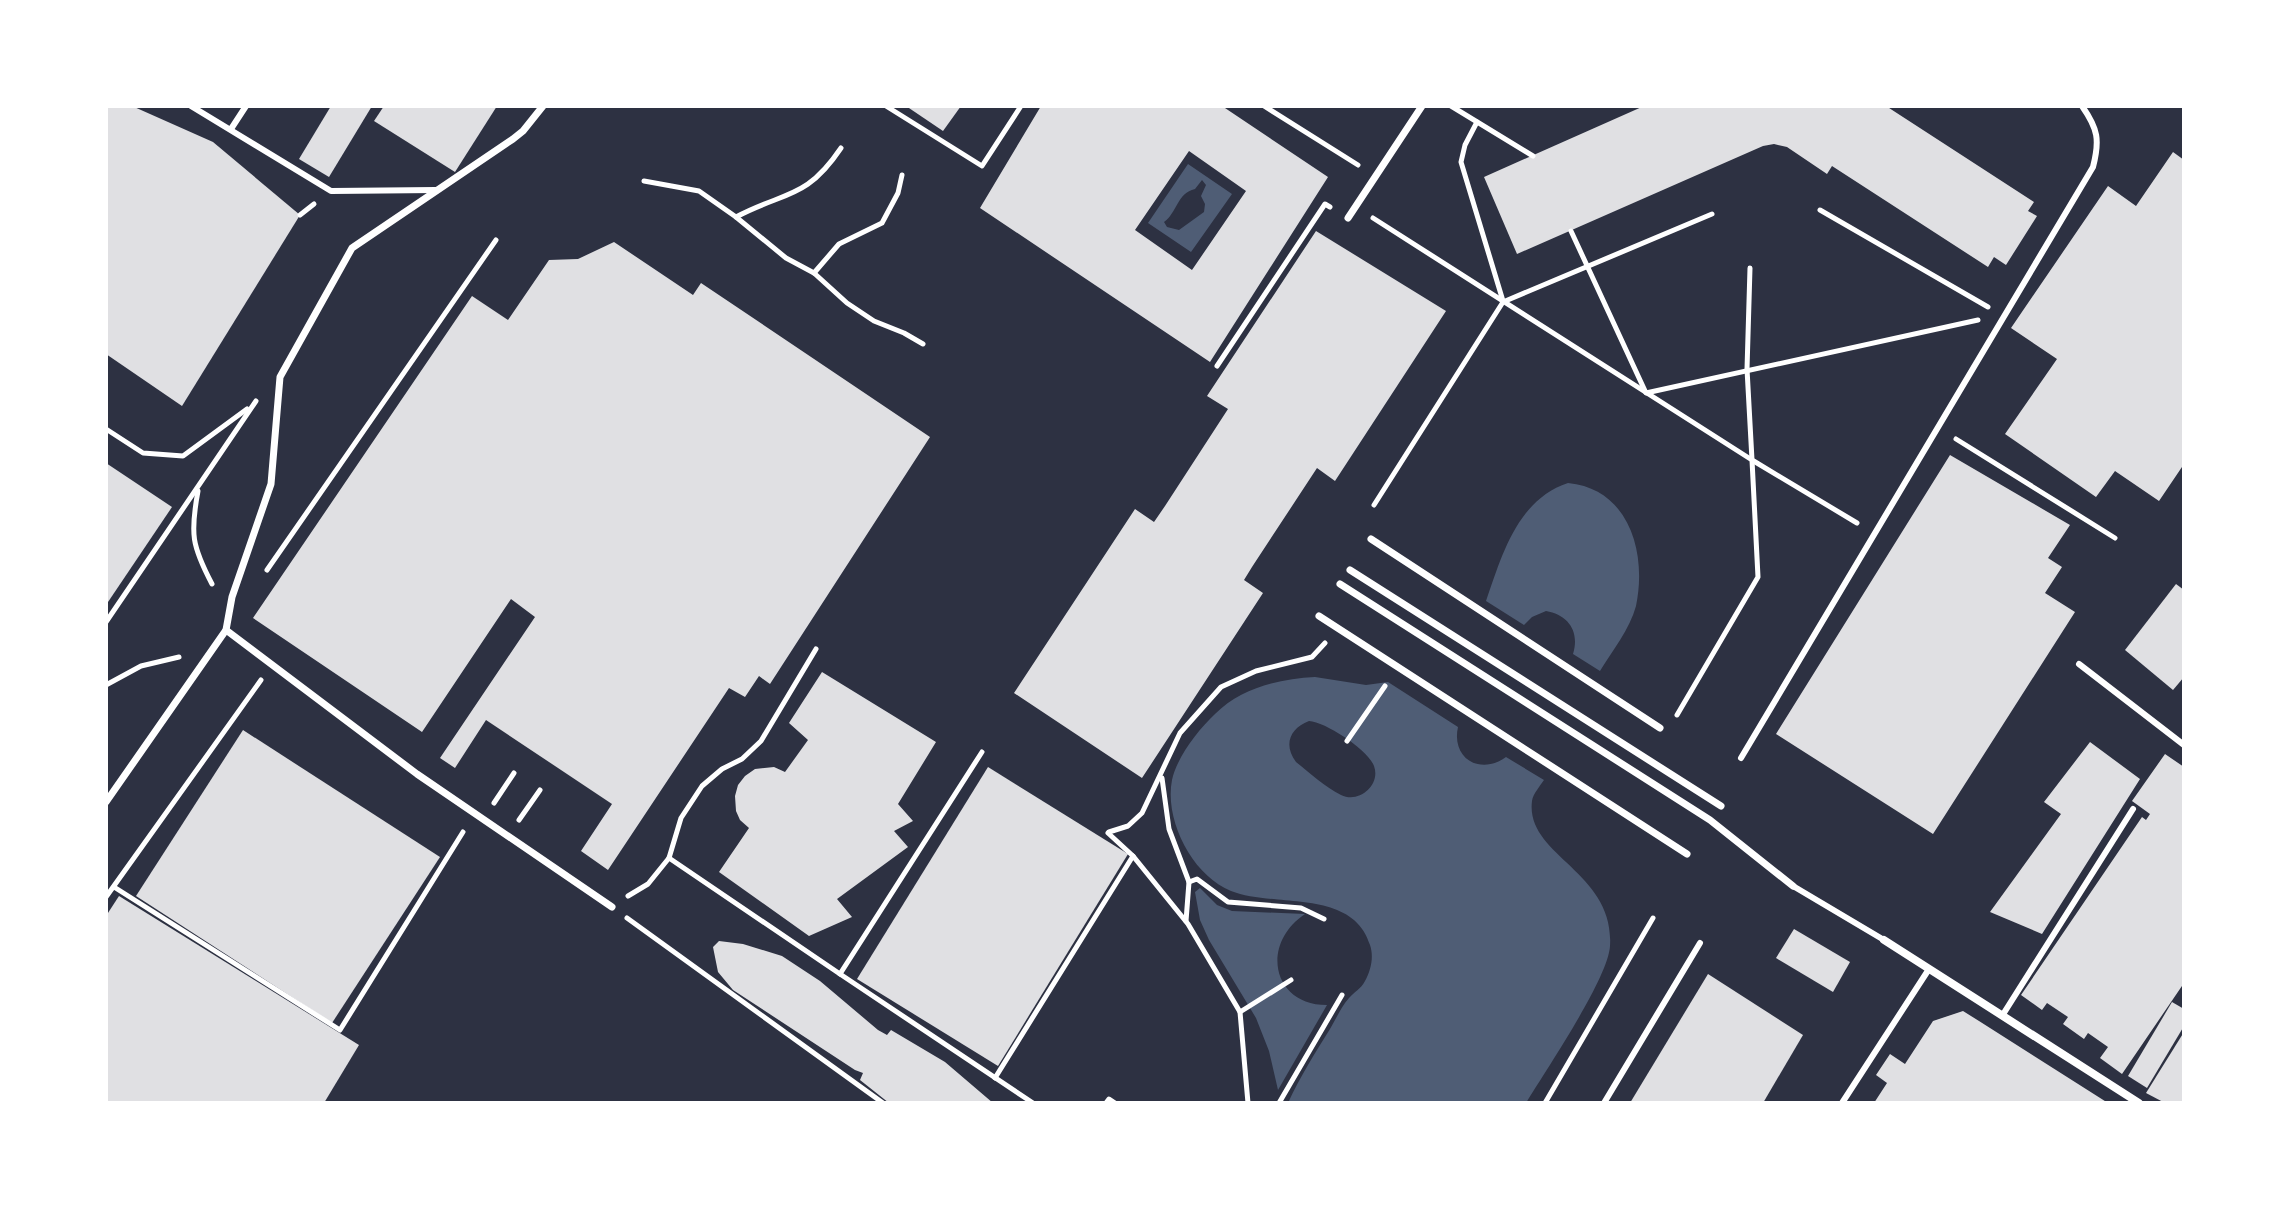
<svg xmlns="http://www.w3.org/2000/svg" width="2290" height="1209" font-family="'Fira Sans Condensed',sans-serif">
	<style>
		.water { fill: #4f5d75; fill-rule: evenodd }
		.building { fill: #e0e0e3; fill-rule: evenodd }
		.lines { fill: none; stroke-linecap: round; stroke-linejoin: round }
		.path { stroke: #fff; stroke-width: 5 }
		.service { stroke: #fff; stroke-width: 6 }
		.pedestrian { stroke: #fff; stroke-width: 7 }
		.minor { stroke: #fff; stroke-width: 8 }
	</style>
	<rect width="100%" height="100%" fill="#2d3142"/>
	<g class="water">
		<path d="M1188 164 1232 194 1191 252 1148 223ZM1202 180 1206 185 1201 196 1205 204 1204 212 1179 230 1167 227 1164 222C1177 213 1177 193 1195 189Z"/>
		<path d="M1568 483C1630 489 1647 554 1636 606 1630 629 1612 651 1600 671L1573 654C1580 631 1568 615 1546 611L1532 617 1524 625 1486 601C1502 555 1517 500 1568 483Z"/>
		<path d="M1315 677 1366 685 1388 682 1458 727C1451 758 1480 776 1506 757L1544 780C1540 786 1533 794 1532 801 1525 856 1615 871 1610 946 1608 979 1546 1070 1526 1103H1288C1300 1077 1315 1053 1330 1029 1336 1019 1341 1007 1349 998 1354 992 1361 989 1365 981 1371 970 1374 957 1370 945 1353 888 1273 908 1231 891 1193 876 1164 821 1172 780 1177 757 1198 730 1215 714 1241 688 1278 679 1315 677ZM1309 721C1326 722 1368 750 1374 766 1381 785 1359 804 1341 795 1325 787 1310 773 1296 762 1283 745 1290 728 1309 721Z"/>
		<path d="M1200 888 1217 905 1232 911 1305 914C1260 944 1272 1005 1327 1005L1278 1090 1269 1051 1256 1018 1209 940 1200 920 1195 892Z"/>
	</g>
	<g class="building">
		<polygon points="106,106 132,106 213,142 300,215 182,406 106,354"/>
		<polygon points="331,106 372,106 329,177 299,159"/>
		<polygon points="384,106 497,106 455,172 374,121"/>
		<polygon points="906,106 961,106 943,131"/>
		<path d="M1041 106H1222L1328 177 1210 362 980 208ZM1189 151 1246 191 1192 270 1135 230Z"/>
		<polygon points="1644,106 1886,106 2034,202 2028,211 2037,216 2006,265 1994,257 1988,267 1832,166 1827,174 1787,147 1774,144 1763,146 1517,254 1484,177"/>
		<polygon points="2173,152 2184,160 2184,464 2159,501 2115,471 2096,497 2005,434 2057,359 2011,328 2108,186 2136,206"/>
		<polygon points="1316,231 1446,311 1335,481 1317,468 1252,567 1244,580 1263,593 1142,778 1014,693 1135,509 1154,522 1165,506 1228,409 1207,396"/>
		<polygon points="614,242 693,295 701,283 930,437 770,684 759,676 745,697 729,688 608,870 581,851 612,804 486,720 455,768 440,758 535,617 511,599 422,732 253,618 472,296 508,320 549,260 578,259"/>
		<polygon points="1950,455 2070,525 2048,558 2062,567 2045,593 2075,612 1933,834 1776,734"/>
		<polygon points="106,463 172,507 106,605"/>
		<polygon points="2176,584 2184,590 2184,677 2173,690 2125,650"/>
		<polygon points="822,672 936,742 898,804 913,821 894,831 908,847 837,899 852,917 809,936 719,872 749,828 740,820 736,811 735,796 738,785 745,776 755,769 774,767 785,772 808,740 789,723"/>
		<polygon points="243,730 440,857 332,1023 136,896"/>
		<polygon points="2090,742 2140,779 2042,934 1990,912 2061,814 2044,802"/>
		<polygon points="2165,754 2184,767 2184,983 2122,1074 2100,1058 2108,1047 2088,1033 2084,1039 2063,1024 2068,1017 2047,1003 2042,1010 2021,995 2142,817 2146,820 2150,814 2132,801"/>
		<polygon points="988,767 1128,854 998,1066 857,979"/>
		<polygon points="119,896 359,1045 324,1103 106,1103 106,916"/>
		<polygon points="1794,929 1850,962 1833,992 1776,958"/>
		<polygon points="719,941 743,944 782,956 820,981 878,1030 887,1035 891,1030 945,1062 993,1103 889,1103 860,1080 863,1073 855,1070 733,990 718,972 713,947"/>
		<polygon points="1708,974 1803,1035 1763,1103 1630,1103"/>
		<polygon points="2172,1002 2184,1009 2184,1026 2147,1088 2128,1076"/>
		<polygon points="1963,1011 1979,1021 2108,1103 1874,1103 1887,1083 1876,1075 1890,1054 1905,1064 1933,1021"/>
		<polygon points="2184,1032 2184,1103 2165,1103 2146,1093"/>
	</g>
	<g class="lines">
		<g class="path">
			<polyline points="886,106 982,166 1021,106"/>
			<polyline points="1264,106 1358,165"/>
			<polyline points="1451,106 1533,156"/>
			<polyline points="1477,122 1465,145 1461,162 1503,301"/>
			<polyline points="644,181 699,191 736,217 786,258 814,273 847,303 874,321 904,333 923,344"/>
			<polyline points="1820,210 1988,307"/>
			<polyline points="300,215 314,204"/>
			<path d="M736 217C785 191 806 200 841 148"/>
			<polyline points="1373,218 1752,460 1758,577 1677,715"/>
			<polyline points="1571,231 1646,393 1978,320"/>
			<polyline points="1750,268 1747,369 1752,460 1857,523"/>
			<polyline points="814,273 839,244 882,223 898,193 902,175"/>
			<polyline points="1217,366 1325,204 1330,207"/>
			<polyline points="106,429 143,453 183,456 247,409"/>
			<polyline points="1956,439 2115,538"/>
			<path d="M198 491C190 534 192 546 212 584"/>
			<polyline points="1374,505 1503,302 1712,214"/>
			<polyline points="267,570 496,240"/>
			<polyline points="106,622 256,401"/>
			<polyline points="106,685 141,666 179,657"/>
			<polyline points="1347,741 1385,686"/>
			<polyline points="1162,778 1169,829 1189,882 1186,921"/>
			<polyline points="494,803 514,773"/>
			<polyline points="519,820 540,790"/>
			<polyline points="1109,832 1128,826 1142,813 1180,733 1221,687 1256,671 1312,657 1325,643"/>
			<polyline points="1108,833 1133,856 1188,924 1240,1012 1248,1103"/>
			<polyline points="669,858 840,974 982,752"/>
			<polyline points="1189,882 1197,879 1228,902 1301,908 1324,919"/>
			<polyline points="114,887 340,1030 463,832"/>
			<polyline points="628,896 648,884 669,858 681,818 702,786 722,769 742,759 761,741 816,649"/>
			<polyline points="106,897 261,680"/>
			<polyline points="627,918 883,1103"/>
			<polyline points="840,974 1033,1103"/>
			<polyline points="1240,1012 1291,980"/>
			<polyline points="995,1078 1133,856"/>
			<polyline points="1106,1103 1109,1099 1115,1103"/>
			<polyline points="1279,1103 1342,995"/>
			<polyline points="1545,1103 1653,918"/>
		</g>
		<g class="service">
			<polyline points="191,106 331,191 436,190"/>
			<polyline points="231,129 246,106"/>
			<polyline points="2079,664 2184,745"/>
			<path d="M1741 758 2093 167C2100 140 2098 129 2082 106"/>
			<polyline points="1793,886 1884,940"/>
			<polyline points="2002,1016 2133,809"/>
			<polyline points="1604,1103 1700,943"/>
			<polyline points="1842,1103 1929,969"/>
		</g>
		<g class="pedestrian">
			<polyline points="1348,218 1422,106"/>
			<polyline points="1371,539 1660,728"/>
			<polyline points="1350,570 1721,806"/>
			<polyline points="1340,584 1710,820 1793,886"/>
			<polyline points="1319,616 1687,854"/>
			<polyline points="226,630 417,774 612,907"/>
			<polyline points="106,802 226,630 232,597 271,484 280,377 352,248 513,139 523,131 543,106"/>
		</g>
		<polyline class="minor" points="1884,940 2139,1103"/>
	</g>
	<rect width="2290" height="1209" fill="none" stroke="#ffffff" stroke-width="216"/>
</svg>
